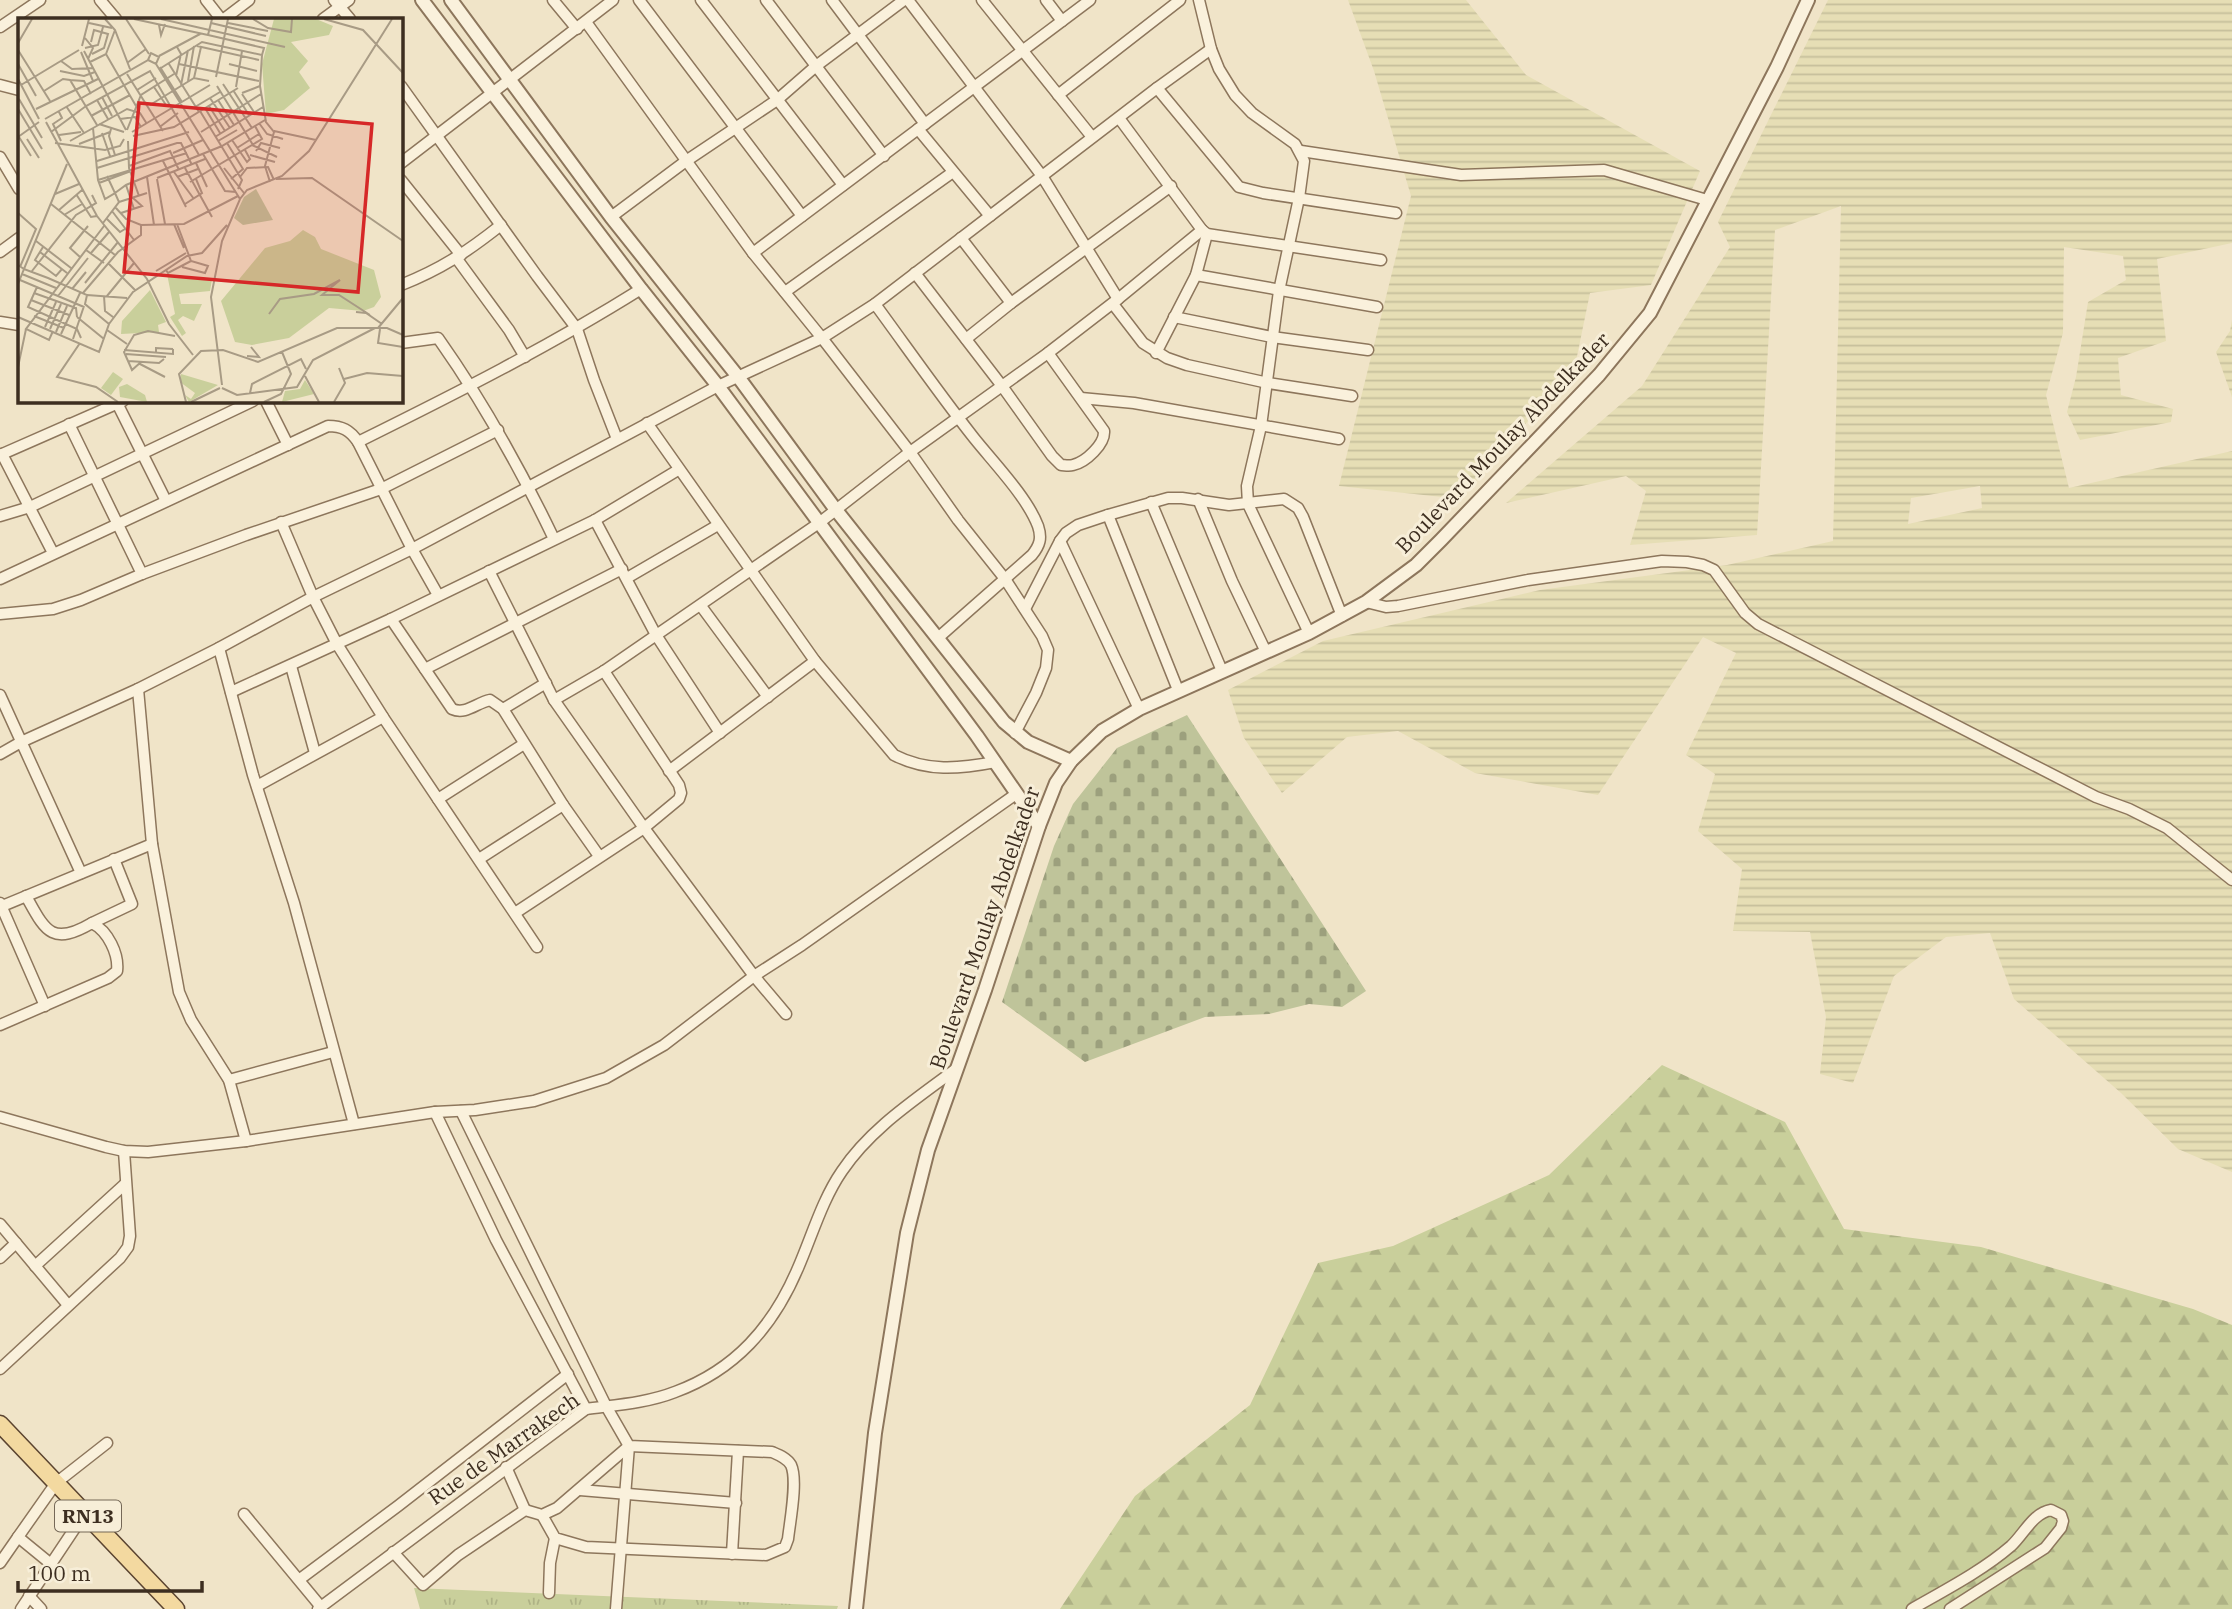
<svg xmlns="http://www.w3.org/2000/svg" width="2232" height="1609" font-family="'IBM Plex Serif',serif">
	<style>
		.farmland { fill: url(#farmland-rules); fill-rule: evenodd }
		.grass { fill: url(#grass-tufts) }
		.forest { fill: url(#forest-firs) }
		.cemetery { fill: url(#cemetery-stones) }
		.lines { fill: none; stroke-linecap: round; stroke-linejoin: round }
		.minor-casing { stroke: #8d765c; stroke-width: 13 }
		.tertiary-casing { stroke: #8d765c; stroke-width: 16 }
		.primary-casing { stroke: #5b4430; stroke-width: 19 }
		.minor { stroke: #faf1dc; stroke-width: 10 }
		.tertiary { stroke: #faf1dc; stroke-width: 12 }
		.primary { stroke: #f3d9a0; stroke-width: 16 }
		.labels { text-anchor: middle; stroke-width: 6; stroke-linejoin: round; paint-order: stroke }
		.shield { fill: #f7eed8; stroke: #756857; stroke-width: 2 }
		.shield-label { font-size: 19px; font-weight: bold; fill: #3d2e20 }
		.street-label { font-size: 21px; fill: #3d2e20; stroke: #f7eed8 }
		.inset-road { fill: none; stroke: #a89b85; stroke-width: 2 }
		.view { fill: #d62828; fill-opacity: 0.15; stroke: #d62828; stroke-width: 3.5 }
		.inset-edge { fill: none; stroke: #3d2e20; stroke-width: 3.5 }
	</style>
	<defs>
		<pattern id="farmland-rules" width="6" height="5" patternUnits="userSpaceOnUse" patternTransform="scale(1.75)"><rect width="6" height="5" fill="#e6deb5"/><path d="M0 2.5h6" fill="none" stroke="#c6bf9b"/></pattern>
		<pattern id="grass-tufts" width="24" height="20" patternUnits="userSpaceOnUse" patternTransform="scale(1.75)"><rect width="24" height="20" fill="#c9cf9b"/><path d="M3 7l-1-3M5 7V3M7 7l1-3M15 17l-1-3M17 17v-4M19 17l1-3" fill="none" stroke="#aeb285"/></pattern>
		<pattern id="forest-firs" width="22" height="20" patternUnits="userSpaceOnUse" patternTransform="scale(1.75)"><rect width="22" height="20" fill="#c9cf9b"/><path d="M5 1l3.5 6h-7zM16 11l3.5 6h-7z" fill="#aeb285"/></pattern>
		<pattern id="cemetery-stones" width="16" height="16" patternUnits="userSpaceOnUse" patternTransform="scale(1.75)"><rect width="16" height="16" fill="#bfc49a"/><path d="M2 7V4a2 2 0 0 1 4 0v3zM10 15v-3a2 2 0 0 1 4 0v3z" fill="#9ca07d"/></pattern>
	</defs>
	<rect width="100%" height="100%" fill="#f0e4c8"/>
	<g class="farmland">
		<polygon points="1348,0 1466,0 1526,75 1700,171 1651,285 1590,293 1575,366 1461,499 1339,486 1411,196 1374,71"/>
		<path d="M1828 0H2232V243L2157 259 2166 341 2118 358 2121 395 2173 409 2171 422 2080 440 2067 412 2076 377 2088 302 2126 280 2123 256 2064 247 2063 333 2046 395 2069 488 2232 451V1172L2178 1149 2121 1093 2014 999 1990 933 1946 937 1894 976 1853 1083 1820 1074 1826 1017 1810 932 1733 931 1742 869 1698 831 1715 774 1686 755 1736 653 1703 637 1598 795 1475 773 1398 731 1347 737 1282 793 1244 738 1228 690 1323 641 1540 590 1727 565 1833 541 1841 206 1775 230 1757 535 1630 545 1646 491 1626 476 1506 503 1642 386 1730 247 1718 222ZM1980 486 1982 508 1908 524 1911 498Z"/>
		<polygon points="2232,320 2232,397 2216,352 2230,331"/>
	</g>
	<polygon class="grass" points="414,1588 838,1606 837,1609 420,1609"/>
	<polygon class="forest" points="1662,1065 1785,1122 1844,1229 1981,1247 2193,1309 2232,1325 2232,1609 1060,1609 1135,1496 1250,1405 1318,1263 1393,1246 1549,1175"/>
	<polygon class="cemetery" points="1187,715 1366,991 1342,1007 1309,1004 1269,1014 1205,1017 1085,1062 1002,1002 1054,846 1073,804 1117,748"/>
	<g class="lines">
		<defs>
			<g id="minor">
				<polyline points="100,0 116,19"/>
				<polyline points="206,0 221,19"/>
				<polyline points="334,0 350,19"/>
				<polyline points="553,0 577,29"/>
				<polyline points="639,0 802,216"/>
				<polyline points="701,0 843,185"/>
				<polyline points="766,0 884,156"/>
				<polyline points="832,0 925,124"/>
				<polyline points="908,0 1042,176 1118,299"/>
				<polyline points="982,0 1092,137"/>
				<polyline points="1046,0 1062,21"/>
				<polyline points="1199,0 1211,49 1219,69 1235,95 1252,113 1295,144 1304,161 1299,198 1279,291 1261,426 1247,486 1248,504 1309,633"/>
				<polyline points="224,19 249,0"/>
				<polyline points="323,19 349,0"/>
				<polyline points="586,22 753,253 822,338 910,452 958,520 1005,579 1042,636 1048,650 1046,668 1036,693 1015,733"/>
				<polyline points="0,27 40,0"/>
				<polyline points="0,85 19,90"/>
				<polyline points="401,86 537,276 577,329 594,380 617,439"/>
				<polyline points="1157,88 1239,187 1263,193 1396,213"/>
				<polyline points="1058,95 1180,0"/>
				<polyline points="918,129 990,216"/>
				<polyline points="1301,151 1461,175 1604,170 1707,200"/>
				<polyline points="0,157 19,189"/>
				<polyline points="401,163 613,0"/>
				<polyline points="401,180 461,255"/>
				<polyline points="611,217 686,161 777,100 816,66 904,0"/>
				<polyline points="1202,230 1207,234 1381,260"/>
				<polyline points="961,238 1011,303"/>
				<polyline points="0,252 19,238"/>
				<polyline points="753,253 1090,0"/>
				<polyline points="457,259 509,330 525,357"/>
				<path d="M915 273 1002 386 1052 456 1061 465C1064 465 1069 466 1073 465 1086 462 1105 444 1104 431L1048 353"/>
				<polyline points="1196,275 1207,234"/>
				<path d="M401 285C441 269 467 252 501 225"/>
				<polyline points="785,292 953,172"/>
				<path d="M875 304C908 349 940 395 974 438 994 463 1027 497 1038 526 1042 538 1040 545 1032 555L939 637"/>
				<polyline points="1113,304 1143,343 1167,358 1187,365 1268,383 1352,396"/>
				<polyline points="1174,317 1272,337 1368,350"/>
				<polyline points="0,322 19,325"/>
				<polyline points="966,339 1011,303 1171,186"/>
				<path d="M401 343 438 338C484 403 520 468 554 539"/>
				<polyline points="1156,353 1196,275 1377,307"/>
				<polyline points="1081,398 1134,403 1339,439"/>
				<polyline points="266,401 288,445"/>
				<polyline points="117,403 166,501"/>
				<path d="M647 423 815 661 894 755C927 772 959 769 995 762"/>
				<polyline points="69,424 142,574"/>
				<path d="M358 442C455 394 550 346 641 289"/>
				<polyline points="2,454 53,553"/>
				<polyline points="0,455 123,401"/>
				<polyline points="1198,499 1232,581 1266,652"/>
				<polyline points="1151,502 1222,671"/>
				<polyline points="1108,515 1178,690"/>
				<polyline points="0,516 30,507 253,401"/>
				<polyline points="595,520 656,635 720,733"/>
				<polyline points="281,522 313,597 337,644 383,717 537,947"/>
				<polyline points="1060,541 1139,709"/>
				<polyline points="489,571 554,700 644,828 754,976 786,1014"/>
				<polyline points="627,578 718,525"/>
				<path d="M0 579 328 426C342 426 350 430 358 442L412 549 438 595"/>
				<polyline points="1366,602 1386,607 1398,606 1528,580 1662,561 1687,562 1703,565 1714,570 1745,613 1758,624 2096,797 2129,809 2167,828 2232,880"/>
				<polyline points="701,606 768,697"/>
				<polyline points="1025,609 1060,541 1066,533 1078,525 1108,515 1168,498 1182,498 1229,505 1284,499 1298,508 1303,517 1342,616"/>
				<polyline points="0,614 53,609 81,600 142,574 246,535 381,489 498,430"/>
				<path d="M391 619 452 709C466 715 476 703 490 700L503 709 563 805 599 856"/>
				<polyline points="219,648 253,775 294,903 354,1124"/>
				<polyline points="291,666 315,753"/>
				<polyline points="425,669 622,569"/>
				<polyline points="138,689 152,844 179,992 191,1020 229,1080 246,1141"/>
				<polyline points="231,692 391,619 595,520 678,470"/>
				<polyline points="0,695 81,873"/>
				<polyline points="554,700 604,671 819,523 910,452 1048,353 1118,299 1202,230 1119,118"/>
				<polyline points="503,709 546,683"/>
				<polyline points="0,754 21,742 138,689 219,648 313,597 412,549 718,386 822,338 875,304 1157,88 1211,49"/>
				<polyline points="669,771 815,661"/>
				<polyline points="257,786 383,717"/>
				<polyline points="438,799 524,744"/>
				<polyline points="479,859 563,805"/>
				<polyline points="0,903 45,1006"/>
				<polyline points="0,907 152,844"/>
				<polyline points="515,913 644,828 679,799 681,793 679,785 604,671"/>
				<polyline points="92,923 132,904 114,859"/>
				<path d="M0 1025 108 978 117 971C119 954 108 931 92 923 51 947 45 930 26 896"/>
				<polyline points="229,1080 333,1052"/>
				<path d="M461 1111 606 1406 629 1446 772 1452C779 1455 787 1458 791 1465 798 1480 790 1521 788 1539L785 1547 766 1555 586 1547 555 1538 542 1515"/>
				<polyline points="435,1112 496,1240 586,1409"/>
				<polyline points="0,1117 106,1147 124,1151 148,1152 246,1141 435,1112 475,1110 534,1101 606,1078 664,1045 754,976 802,945 1016,794"/>
				<polyline points="0,1224 68,1305"/>
				<polyline points="0,1258 16,1243"/>
				<polyline points="35,1266 125,1184"/>
				<polyline points="0,1369 120,1258 128,1247 130,1236 124,1151"/>
				<polyline points="506,1467 525,1510"/>
				<polyline points="580,1490 736,1503"/>
				<polyline points="244,1514 321,1607"/>
				<polyline points="393,1552 423,1585 458,1555 525,1510 542,1515 557,1508 629,1446"/>
				<polyline points="732,1554 738,1451"/>
				<polyline points="0,1563 18,1537"/>
				<polyline points="51,1564 18,1537 56,1483 107,1443"/>
				<polyline points="300,1579 398,1506 568,1374"/>
				<polyline points="549,1593 550,1563 555,1538"/>
				<polyline points="29,1596 41,1609"/>
				<polyline points="21,1609 85,1513"/>
				<path d="M318 1609 586 1409C615 1405 647 1403 675 1392 735 1370 773 1327 798 1268 812 1236 822 1200 842 1171 871 1128 915 1100 956 1069"/>
				<polyline points="616,1609 629,1446"/>
				<path d="M1912 1609C1945 1590 1982 1571 2011 1546 2024 1534 2033 1513 2051 1510L2061 1515 2063 1521 2061 1528 2045 1548 1950 1609"/>
			</g>
			<g id="tertiary">
				<polyline points="422,0 641,289 718,386 977,736 1039,826"/>
				<polyline points="451,0 611,217 739,378 836,510 1004,722 1028,742 1071,761"/>
				<polyline points="856,1609 875,1433 907,1233 928,1150 985,990 1039,826 1056,783 1071,761 1102,731 1139,709 1309,633 1366,602 1416,565 1441,540 1599,375 1650,313 1777,67 1808,0"/>
			</g>
			<polyline id="primary" points="0,1424 176,1609"/>
		</defs>
		<use href="#minor" class="minor-casing"/>
		<use href="#tertiary" class="tertiary-casing"/>
		<use href="#primary" class="primary-casing"/>
		<use href="#minor" class="minor"/>
		<use href="#tertiary" class="tertiary"/>
		<use href="#primary" class="primary"/>
	</g>
	<g class="labels">
		<rect class="shield" x="55" y="1500.5" width="66" height="31" rx="5"/>
		<g class="shield-label">
			<text x="88" y="1523">RN13</text>
		</g>
		<g class="street-label">
			<text transform="translate(1503 443) rotate(-46)" y="7">Boulevard Moulay Abdelkader</text>
			<text transform="translate(985 928) rotate(-71)" y="7">Boulevard Moulay Abdelkader</text>
			<text transform="translate(504 1449) rotate(-35)" y="7">Rue de Marrakech</text>
		</g>
	</g>
	<g transform="translate(18 18)">
		<rect width="385" height="385" fill="#f0e4c8"/>
		<path d="M256 1H298L315 8 311 17 273 24 290 43 281 54 292 70 266 92 248 96 244 46ZM149 256 194 261 192 273 161 276 163 286H184L176 303 165 298 160 302 168 315 164 318 152 299 157 296ZM163 356 200 367 171 384 167 377 173 381 177 375 162 364ZM287 362 296 376 264 384 267 373 282 371Z" fill="#c9cf9b"/>
		<path d="M285 212 297 219 303 231 356 252 363 279 356 289 345 293 311 290 271 320 234 327 217 324 203 283 247 230 272 223ZM132 272 148 304 140 307 141 314 103 316 104 303Z" fill="#c9cf9b"/>
		<path d="M238 171 255 202 225 207 216 200 226 179Z" fill="#bfc49a"/>
		<path d="M95 354 105 361 93 377 83 370ZM109 366 127 377 129 384 102 379 101 369Z" fill="#c9cf9b"/>
		<path class="inset-road" d="M87 1 97 12 112 51M108 1 131 36M116 1 190 17M143 1 267 29M194 1 190 17 246 30 244 37M235 1 250 10 273 14 274 1M306 1 345 12 385 55M71 5 94 10M193 5 248 18M210 5 250 13M141 7 143 17 147 6M67 20 75 30 70 41M73 24 76 12 90 16 86 30 74 36M0 25 14 1M64 28 71 1M179 28 241 42M67 30 80 27 85 9M0 32 32 83M66 33 108 112M63 34 75 63M88 36 97 12M141 38 182 16M43 43 54 51 75 50M72 44 88 36 118 88M109 45 128 31M0 46 18 78M138 46 222 181M151 46 181 94M161 46 241 63M211 46 239 53M142 49 164 84M143 50 184 24 244 37 242 68 224 75M42 53 66 58 77 54M109 56 145 113M158 58 163 36 159 29M198 59 210 1M176 60 183 29M0 61 21 101M51 62 66 63 73 76M170 63 176 28M205 66 234 110M3 67 61 32M163 67 170 32M199 68 235 127M242 68 248 104 256 114 247 148 252 164M136 69 148 87M218 69 224 33M119 72 138 60M215 72 231 97M26 73 45 61 52 62 79 107M224 76 236 94M84 79 94 98M192 80 212 110M1 81 24 120M79 82 90 101M200 82 216 107M132 87 176 60 191 63M48 88 66 115M191 88 207 113M177 89 202 74M187 90 202 115M0 91 24 131M18 91 80 61M182 93 224 162 220 171M41 94 44 100 35 106 43 123M73 98 112 77M27 101 130 42 133 35 141 39 138 46 130 42M102 101 117 99 123 109M28 104 79 198 129 261 151 306 175 337M241 105 249 116 265 121M81 106 106 114M143 108 160 95M75 110 80 162 87 181 97 175 89 158M93 111 91 118 97 137M109 112 123 77 156 56M256 113 298 122M33 114 68 88 132 53 181 137M114 114 192 67M183 114 243 76M84 115 92 138M41 117 63 114M115 118 156 109 220 70M0 119 21 104M1 119 13 138M197 119 245 89M9 121 21 140M214 122 229 144 232 141 227 132M52 123 109 91 122 95 129 106M110 123 111 150 121 178M200 123 219 112M37 125 87 132 102 128 106 121M209 125 225 151 213 161M61 126 92 114M234 127 259 139M219 130 241 116M238 133 243 125 262 130M155 135 185 122M185 136 207 173 218 174M232 137 257 144M79 143 171 114M145 143 168 189M178 145 189 169M111 148 152 133 161 152M79 150 159 125H163L174 147M167 150 194 199M206 150 226 175M156 154 176 181M129 159 136 207M159 159 180 151M222 159 229 150 250 149 256 162M139 160 187 141M139 161 147 206M258 161 294 160 385 223M80 162 169 135M172 164 244 121 237 108M81 165 113 153M108 167 116 191M37 176 61 166M58 176 73 199 79 198M101 184 129 175M33 186 97 237M167 186 184 175 178 161M97 189 108 201 123 207 166 206 220 178M41 192 64 172M94 193 116 222M0 195 18 211 2 249M103 195 124 188 115 180M46 197 64 186M89 201 102 214 107 211M85 205 101 184 97 175 108 167 204 128 247 102M156 206 166 230M159 206 173 243 190 248 187 255 164 249M18 223 53 250M25 229 17 242 38 258 44 251M68 232 86 245M22 234 49 255M73 235 91 214M62 239 52 230 70 208M90 245 117 272M0 247 6 251 49 146M148 252 150 255 173 243M14 253 58 197 78 185 74 177M138 253 168 235M4 256 38 270M2 262 66 289M67 265 100 224M0 266 6 251 30 260 69 277 67 286 91 306 81 334 0 299M19 269 10 289 59 311 63 320M54 271 68 254M16 275 58 290 59 299M65 275 100 234 123 217V207M69 277 109 280M40 278 70 240M86 278 87 293 95 299M89 278 116 245M13 282 51 297M338 294 348 295 364 306M251 296 262 281 296 276 322 262 304 277H321L352 297M16 298 46 310M59 299 86 321M91 306 115 274 169 238 184 235 209 207M27 309 38 284M360 310 385 280M32 311 43 286M362 311 360 325 385 329M89 312 109 326M35 313 31 322 8 311 86 208M38 314 49 288M43 316 62 275M55 321 66 288M62 325 39 359 78 369 100 384M106 332 155 336V331M138 335V330L155 331M108 336 148 339M229 338 241 339 233 329M110 343 141 345 146 341M123 344 114 352 106 334 116 317 130 313 157 318M122 346 147 359M0 349 8 311M287 358 301 384M326 361 349 355 385 358M204 367 193 279 204 223 222 181 229 172 264 158 291 133 374 1M204 370 219 377 279 369 295 342 357 310M232 375 234 366 283 341 288 351M168 384 161 356 183 333 205 332 240 344 319 310H369L385 317M173 384 202 370M246 384 263 376 273 356 264 334M316 384 327 365 321 350"/>
		<path class="view" d="M121 85 354 106 340 274 106 254Z"/>
		<rect width="385" height="385" class="inset-edge"/>
	</g>
	<path d="M18 1581v10h184v-10" fill="none" stroke="#3d2e20" stroke-width="3.5"/>
	<text x="28" y="1581" font-size="21" fill="#3d2e20" stroke="#f7eed8" stroke-width="5" paint-order="stroke">100 m</text>
</svg>
